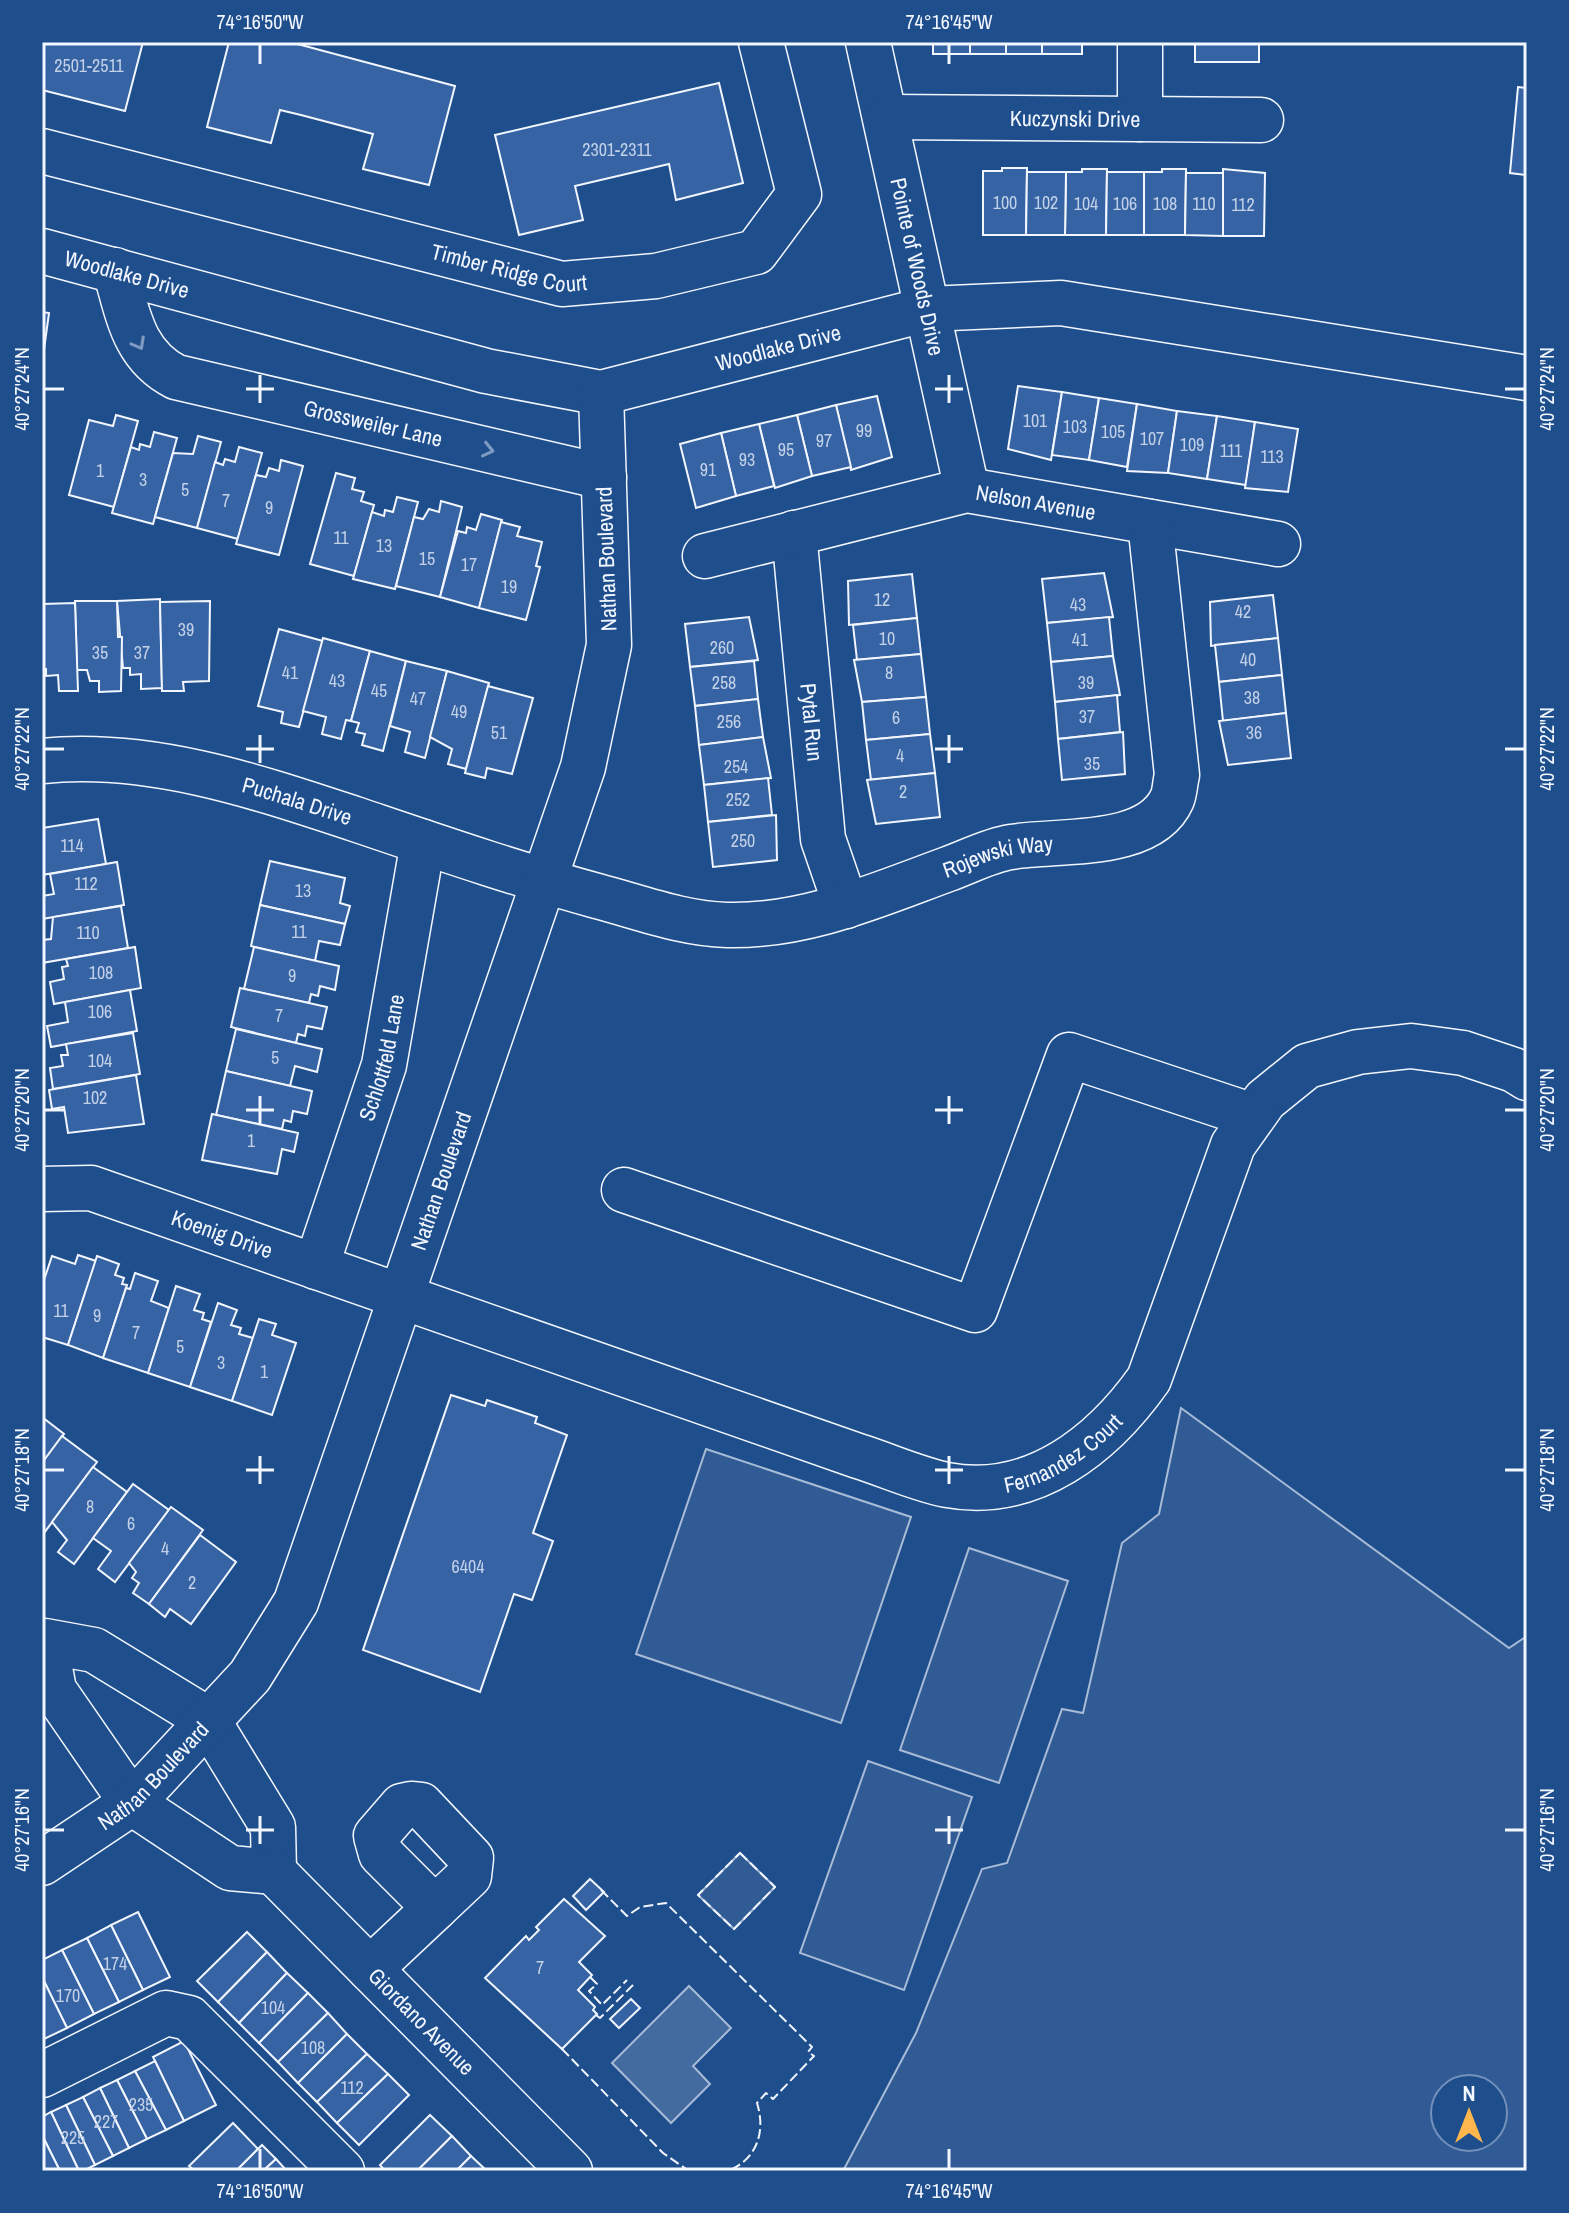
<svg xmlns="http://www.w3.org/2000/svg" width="1569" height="2213" font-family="'Archivo Narrow',sans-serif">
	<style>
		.green { fill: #305b95; stroke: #a8bbd7; stroke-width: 2; fill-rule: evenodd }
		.water { fill: #446ba0; stroke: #a8bbd7; stroke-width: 2 }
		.building { fill: #3563a3; stroke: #f2f6ff; stroke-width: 2 }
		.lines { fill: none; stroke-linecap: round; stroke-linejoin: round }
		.minor-casing { stroke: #f2f6ff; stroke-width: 47 }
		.minor { stroke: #1f4e8c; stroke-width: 44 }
		.fence { stroke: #f2f6ff; stroke-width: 2; stroke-dasharray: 10 4; stroke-linecap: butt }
		.oneway { stroke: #7e9ac0 }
		.ticks { fill: none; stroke: #f2f6ff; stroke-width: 3 }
		.labels { text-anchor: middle; stroke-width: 6; stroke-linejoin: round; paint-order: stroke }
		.number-label { font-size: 18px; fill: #c3d1e8 }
		.street-label { font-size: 22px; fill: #f2f6ff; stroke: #1f4e8c }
		.neatline { fill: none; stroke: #f2f6ff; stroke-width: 3 }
		.ticks-label { font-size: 20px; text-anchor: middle; fill: #f2f6ff }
	</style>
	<rect width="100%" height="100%" fill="#1f4e8c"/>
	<g class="green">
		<path d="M1181 1408 1509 1648 1527 1636V2171H843L916 2033 982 1869 1007 1863 1062 1709 1083 1713 1122 1543 1159 1514ZM1493 2089V2137H1445V2089Z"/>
		<polygon points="706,1449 911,1517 841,1723 636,1654"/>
		<polygon points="969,1548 1068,1581 999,1783 900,1750"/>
		<polygon points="868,1761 972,1797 904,1990 800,1953"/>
		<polygon points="740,1853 775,1887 734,1929 698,1895"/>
	</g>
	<polygon class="water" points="689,1986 731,2028 693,2066 710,2084 671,2123 612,2063"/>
	<g class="building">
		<polygon points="42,42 143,42 125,111 42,90"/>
		<polygon points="229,42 290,42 455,86 429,185 363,169 373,134 301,115 280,110 271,143 207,127"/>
		<rect x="933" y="42" width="37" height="12"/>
		<rect x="970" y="42" width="36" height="12"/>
		<rect x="1006" y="42" width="36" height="12"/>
		<rect x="1042" y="42" width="40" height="12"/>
		<polygon points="1191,42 1259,42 1259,62 1195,62 1195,42"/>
		<polygon points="719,83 743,183 676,200 669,164 575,186 583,220 519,235 495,135"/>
		<polygon points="1518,87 1527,88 1527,175 1510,173"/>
		<polygon points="1002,168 1027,168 1026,235 983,235 983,171 1002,171"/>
		<polygon points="1082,169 1107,169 1106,235 1065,235 1066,172 1082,172"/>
		<polygon points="1162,169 1186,169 1185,235 1144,235 1144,172 1162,172"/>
		<polygon points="1223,169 1265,173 1264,236 1223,236"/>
		<polygon points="1027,172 1066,172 1065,235 1026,235"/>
		<polygon points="1107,172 1144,172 1144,235 1106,235"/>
		<polygon points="1186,173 1223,173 1223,236 1185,235"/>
		<polygon points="42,312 49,313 43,357 42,357"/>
		<polygon points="1018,386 1062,392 1051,460 1008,449"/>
		<polygon points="1062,392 1099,398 1089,460 1052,455"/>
		<polygon points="877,396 892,457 851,470 836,405"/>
		<polygon points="1099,398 1137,404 1127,467 1089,460"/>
		<polygon points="1137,404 1177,411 1168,473 1127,471"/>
		<polygon points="836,405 851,467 812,476 797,415"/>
		<polygon points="1177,411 1217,416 1207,479 1168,473"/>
		<polygon points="116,415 138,421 114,507 69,495 89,420 113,426"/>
		<polygon points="797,415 812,476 775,488 759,424"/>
		<polygon points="1217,416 1255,422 1246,485 1207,479"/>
		<polygon points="1255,422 1298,429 1288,492 1245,488"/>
		<polygon points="759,424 774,486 736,496 721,433"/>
		<polygon points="154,432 177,438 153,524 112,513 131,447 139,450 140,444 150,447"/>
		<polygon points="721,433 736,496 696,508 680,444"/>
		<polygon points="198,436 221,442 197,528 155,517 173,453 193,454"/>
		<polygon points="239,447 262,453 238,539 197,528 215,462 223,465 225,459 235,462"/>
		<polygon points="281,460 303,466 279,555 236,544 256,475 266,477 269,468 279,471"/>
		<polygon points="336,473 355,478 352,489 364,492 361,501 374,505 354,576 310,564"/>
		<polygon points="397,497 418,502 395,589 353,579 372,512 384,516 385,510 393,512"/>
		<polygon points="441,501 462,507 440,597 396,586 414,517 423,519 429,509 439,512"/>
		<polygon points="481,514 502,520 479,608 440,597 458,531 466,533 467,527 476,530"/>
		<polygon points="501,522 520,527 517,536 542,542 536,566 540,567 526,620 479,608"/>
		<polygon points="1104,573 1113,617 1047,623 1042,579"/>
		<polygon points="912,574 917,618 849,625 848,581"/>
		<polygon points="1273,595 1278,638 1211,646 1210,602"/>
		<polygon points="160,599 162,688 141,689 141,674 130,675 130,668 123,668 117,601"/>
		<polygon points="75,601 117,601 118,637 122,637 121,691 99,692 99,681 90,681 87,670 77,670"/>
		<polygon points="210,601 209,681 183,682 184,691 162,691 160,602"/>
		<polygon points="75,603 78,691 59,691 58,675 46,676 46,669 42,669 42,604"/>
		<polygon points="749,617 758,660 690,667 685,624"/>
		<polygon points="1109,617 1113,656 1051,662 1047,623"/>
		<polygon points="917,618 921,654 857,660 853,625"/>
		<polygon points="279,629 323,641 299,727 281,723 283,712 258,706"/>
		<polygon points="323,638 370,651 351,721 346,720 341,739 322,734 326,717 303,711"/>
		<polygon points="1278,638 1282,675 1219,682 1215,645"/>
		<polygon points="370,651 406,661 383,751 362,745 365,734 356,732 359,723 351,721"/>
		<polygon points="921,654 926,697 862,702 854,660"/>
		<polygon points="1113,656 1120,695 1055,702 1051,662"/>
		<polygon points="406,661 447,671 425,758 405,752 410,732 390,726"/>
		<polygon points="754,661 758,699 695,706 690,667"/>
		<polygon points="447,671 489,683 466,769 448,764 452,749 430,737"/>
		<polygon points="1282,675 1286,713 1223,721 1219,682"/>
		<polygon points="488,686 533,698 512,774 487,768 485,778 465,773"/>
		<polygon points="1117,695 1120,732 1058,739 1055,702"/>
		<polygon points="926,697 930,734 866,740 862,702"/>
		<polygon points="758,699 763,737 699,745 695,706"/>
		<polygon points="1286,713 1291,758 1228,765 1219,721"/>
		<polygon points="1123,732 1125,774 1062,780 1058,739"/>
		<polygon points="930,734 935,773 871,780 866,740"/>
		<polygon points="763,737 771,778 704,785 699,745"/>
		<polygon points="935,773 940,817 876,824 867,780"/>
		<polygon points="768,778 772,815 708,822 704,785"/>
		<polygon points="776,815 777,860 713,867 708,822"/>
		<polygon points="98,819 106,864 42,875 42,828"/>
		<polygon points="270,861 345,878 340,903 350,906 345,924 260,905"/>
		<polygon points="117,862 124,905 42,919 42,896 54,894 50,874"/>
		<polygon points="260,905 345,924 340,945 319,941 315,961 251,946"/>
		<polygon points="121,906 128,948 42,963 42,940 51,939 53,917"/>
		<polygon points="135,947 141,988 54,1004 50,982 64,979 62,967 68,966 66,959"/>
		<polygon points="254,947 339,966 335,990 320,986 318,996 311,994 309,1003 244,989"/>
		<polygon points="240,988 327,1007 322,1029 307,1026 305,1036 298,1034 296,1043 231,1027"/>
		<polygon points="130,990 137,1031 51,1047 47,1026 68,1022 65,1002"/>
		<polygon points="236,1029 322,1049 317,1072 295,1066 290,1086 226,1071"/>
		<polygon points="133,1033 140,1074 53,1089 50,1068 63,1066 61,1055 68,1055 66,1044"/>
		<polygon points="226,1071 312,1091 307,1114 293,1111 291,1122 284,1120 282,1129 216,1115"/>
		<polygon points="136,1075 144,1124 68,1133 64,1107 52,1109 49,1090"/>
		<polygon points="212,1114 298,1133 294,1152 282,1149 277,1174 202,1160"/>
		<polygon points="78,1255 96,1261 68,1345 42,1337 42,1286 52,1256 75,1264"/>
		<polygon points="97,1256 119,1264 115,1275 124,1278 122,1284 127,1285 103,1358 68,1345"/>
		<polygon points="135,1273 158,1281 151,1301 169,1308 148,1373 103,1358 126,1288 130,1289"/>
		<polygon points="176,1286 200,1294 194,1310 204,1313 202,1319 211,1322 190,1387 148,1373"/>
		<polygon points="218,1303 237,1310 231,1325 241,1328 239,1334 253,1338 232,1401 190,1387"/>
		<polygon points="259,1319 276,1324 272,1335 296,1343 272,1415 232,1401"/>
		<polygon points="451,1395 485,1406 487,1400 537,1417 535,1423 567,1435 533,1533 553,1541 532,1600 514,1594 480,1692 363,1650"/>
		<polygon points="42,1417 64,1434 42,1463"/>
		<polygon points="62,1436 97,1462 44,1533 42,1463"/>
		<polygon points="93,1467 127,1492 74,1564 58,1552 67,1540 52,1522"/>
		<polygon points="133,1484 169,1510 115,1582 98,1569 111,1551 93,1538"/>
		<polygon points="171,1507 203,1530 149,1604 133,1593 139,1583 132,1578 136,1572 129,1563"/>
		<polygon points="200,1535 236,1562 191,1624 170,1609 165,1617 149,1604"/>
		<polygon points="590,1879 604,1892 586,1910 573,1896"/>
		<polygon points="564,1899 605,1936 579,1962 592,1975 578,1990 595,2007 593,2010 597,2014 562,2049 485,1978 526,1936 529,1940 539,1930 536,1927"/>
		<polygon points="138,1912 170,1977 143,1990 111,1925"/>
		<polygon points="111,1925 143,1990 119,2002 87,1938"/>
		<polygon points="247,1932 267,1952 218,2002 197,1981"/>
		<polygon points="87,1938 119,2002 94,2014 62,1950"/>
		<polygon points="62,1950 94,2014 67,2028 42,1977 42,1960"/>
		<polygon points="267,1952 287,1973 239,2023 218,2002"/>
		<polygon points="287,1973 308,1993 259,2043 239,2023"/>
		<polygon points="42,1977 67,2028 42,2040"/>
		<polygon points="308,1993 328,2013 278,2062 259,2043"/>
		<polygon points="631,1999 640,2008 619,2028 610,2019"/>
		<polygon points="328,2013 347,2034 298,2083 278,2062"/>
		<polygon points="347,2034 367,2054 317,2102 298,2083"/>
		<polygon points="184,2041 216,2105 184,2121 153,2057"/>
		<polygon points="367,2054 388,2074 337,2123 317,2102"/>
		<polygon points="155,2061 184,2121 166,2130 135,2071"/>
		<polygon points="135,2071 166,2130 147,2139 117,2080"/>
		<polygon points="388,2074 409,2095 359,2145 337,2123"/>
		<polygon points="117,2080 147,2139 129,2148 100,2088"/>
		<polygon points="100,2088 129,2148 113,2156 83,2097"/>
		<polygon points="83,2097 113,2156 95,2165 66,2105"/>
		<polygon points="66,2105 95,2165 83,2171 79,2171 51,2112"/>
		<polygon points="51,2112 79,2171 60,2171 42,2135 42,2117"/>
		<polygon points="430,2115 452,2136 417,2171 385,2171 380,2165"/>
		<polygon points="233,2123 258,2149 236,2171 195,2171 189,2166"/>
		<polygon points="42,2135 60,2171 42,2171"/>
		<polygon points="452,2136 471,2156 456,2171 417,2171"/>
		<polygon points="262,2145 276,2159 263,2171 236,2171"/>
		<polygon points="471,2156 487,2171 456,2171"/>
		<polygon points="276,2159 287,2171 263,2171"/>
	</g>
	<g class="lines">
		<defs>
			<g id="minor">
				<path id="s1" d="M868 42 967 490"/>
				<polyline points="1140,42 1140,119"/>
				<path id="s2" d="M887 117 1261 120"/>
				<path id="s3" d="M42 151 562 284 656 276 756 252 799 194 761 42"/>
				<path id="s4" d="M42 251 486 371 601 393 928 309 1061 303 1527 378"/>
				<path id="s5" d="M115 270C128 314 133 355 176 377L604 477"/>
				<path id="s6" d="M794 533 823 839 846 906"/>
				<path id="s7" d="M705 556 967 490 1278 544"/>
				<path id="s8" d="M42 761C149 750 255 786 355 819 435 846 516 874 597 896 639 907 683 924 727 925 805 927 877 895 948 869 968 862 990 850 1011 847 1058 839 1149 850 1172 799 1175 792 1175 782 1177 775L1150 522"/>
				<path id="s9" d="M42 1189 91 1188 858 1456C887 1465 917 1479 947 1485 1033 1501 1103 1444 1149 1379L1233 1145 1265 1100 1307 1066 1358 1052 1411 1046 1463 1053 1514 1070 1527 1078"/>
				<polyline points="624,1190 975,1310 1069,1055 1253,1116"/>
				<path id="s10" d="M316 1267 384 1065 423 842"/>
				<polygon points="45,1641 94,1650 207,1719 273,1827 274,1872 230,1868 132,1803 54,1690"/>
				<polygon points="411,1804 421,1805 471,1858 469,1876 435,1908 381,1854 376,1836 402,1806"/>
				<path id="s11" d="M42 1863 132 1803 250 1676 296 1602 583 767 609 645 601 393"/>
				<path id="s12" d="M274 1872 570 2171"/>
				<polyline points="370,1969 435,1908"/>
				<polyline points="42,2075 166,2013 189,2018 342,2171"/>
			</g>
		</defs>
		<use href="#minor" class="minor-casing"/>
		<use href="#minor" class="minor"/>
		<g class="fence">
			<polygon points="740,1853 775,1887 734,1929 698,1895"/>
			<path d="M601 1890 627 1916 640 1907 666 1903 812 2047 808 2052 814 2056 773 2099 766 2093 757 2103C766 2132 757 2159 728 2171"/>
			<polyline points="590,1977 597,1984 589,1991 602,2005 627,1980"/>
			<polyline points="596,2015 600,2018 633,1985"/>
			<polyline points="562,2049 663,2153 689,2171"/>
		</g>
	</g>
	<defs><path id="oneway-chevron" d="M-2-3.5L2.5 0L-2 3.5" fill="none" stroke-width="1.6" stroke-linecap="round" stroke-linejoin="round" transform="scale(2)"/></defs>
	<g class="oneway">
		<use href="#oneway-chevron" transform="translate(139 344) rotate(61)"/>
		<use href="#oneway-chevron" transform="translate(488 450) rotate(13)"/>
	</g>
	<path class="ticks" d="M260 44V64M949 44V64M260 375V403M949 375V403M44 389H64M246 389H274M935 389H963M1505 389H1525M260 735V763M949 735V763M44 749H64M246 749H274M935 749H963M1505 749H1525M260 1096V1124M949 1096V1124M44 1110H64M246 1110H274M935 1110H963M1505 1110H1525M260 1456V1484M949 1456V1484M44 1470H64M246 1470H274M935 1470H963M1505 1470H1525M260 1816V1844M949 1816V1844M44 1830H64M246 1830H274M935 1830H963M1505 1830H1525M260 2149V2169M949 2149V2169"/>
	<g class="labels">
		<g class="number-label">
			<text x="89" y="72">2501-2511</text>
			<text x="617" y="156">2301-2311</text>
			<text x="1005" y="209">100</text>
			<text x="1046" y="209">102</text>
			<text x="1086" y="210">104</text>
			<text x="1125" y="210">106</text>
			<text x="1165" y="210">108</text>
			<text x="1204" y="210">110</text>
			<text x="1243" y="211">112</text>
			<text x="1035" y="427">101</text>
			<text x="1075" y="433">103</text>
			<text x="864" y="437">99</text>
			<text x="1113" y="438">105</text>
			<text x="1152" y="445">107</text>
			<text x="824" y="447">97</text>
			<text x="1192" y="451">109</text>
			<text x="786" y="456">95</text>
			<text x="1231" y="457">111</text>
			<text x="1272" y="463">113</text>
			<text x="747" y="466">93</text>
			<text x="708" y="476">91</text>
			<text x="100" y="477">1</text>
			<text x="143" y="486">3</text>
			<text x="185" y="496">5</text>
			<text x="226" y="507">7</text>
			<text x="269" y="514">9</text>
			<text x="341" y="544">11</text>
			<text x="384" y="552">13</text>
			<text x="427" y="565">15</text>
			<text x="469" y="571">17</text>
			<text x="509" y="593">19</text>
			<text x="882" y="606">12</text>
			<text x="1078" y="611">43</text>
			<text x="1243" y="618">42</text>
			<text x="186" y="636">39</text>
			<text x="887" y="645">10</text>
			<text x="1080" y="646">41</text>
			<text x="722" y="654">260</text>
			<text x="100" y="659">35</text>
			<text x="142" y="659">37</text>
			<text x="1248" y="666">40</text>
			<text x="290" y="679">41</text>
			<text x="889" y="679">8</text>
			<text x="337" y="687">43</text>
			<text x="724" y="689">258</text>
			<text x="1086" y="689">39</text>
			<text x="379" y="697">45</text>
			<text x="1252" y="704">38</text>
			<text x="418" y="705">47</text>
			<text x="459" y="718">49</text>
			<text x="1087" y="723">37</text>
			<text x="896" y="724">6</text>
			<text x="729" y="728">256</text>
			<text x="499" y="739">51</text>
			<text x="1254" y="739">36</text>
			<text x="900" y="762">4</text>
			<text x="1092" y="770">35</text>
			<text x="736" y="773">254</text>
			<text x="903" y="798">2</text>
			<text x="738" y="806">252</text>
			<text x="743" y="847">250</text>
			<text x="72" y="852">114</text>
			<text x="86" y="890">112</text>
			<text x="303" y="897">13</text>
			<text x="299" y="938">11</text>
			<text x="88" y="939">110</text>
			<text x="101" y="979">108</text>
			<text x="292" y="982">9</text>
			<text x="100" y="1018">106</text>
			<text x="279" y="1022">7</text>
			<text x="275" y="1064">5</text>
			<text x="100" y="1067">104</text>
			<text x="95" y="1104">102</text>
			<text x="251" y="1147">1</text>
			<text x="61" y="1317">11</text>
			<text x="97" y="1322">9</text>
			<text x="136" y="1339">7</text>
			<text x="180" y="1353">5</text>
			<text x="221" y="1369">3</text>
			<text x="264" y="1378">1</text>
			<text x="90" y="1513">8</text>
			<text x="131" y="1530">6</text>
			<text x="165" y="1555">4</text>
			<text x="468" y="1573">6404</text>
			<text x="192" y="1589">2</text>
			<text x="115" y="1970">174</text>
			<text x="540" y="1974">7</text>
			<text x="68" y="2002">170</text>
			<text x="273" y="2014">104</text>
			<text x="313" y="2054">108</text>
			<text x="352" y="2094">112</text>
			<text x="141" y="2111">235</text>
			<text x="106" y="2128">227</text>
			<text x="73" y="2144">225</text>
		</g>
		<g class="street-label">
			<text dy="8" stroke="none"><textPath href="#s2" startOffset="188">Kuczynski Drive</textPath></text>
			<text dy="8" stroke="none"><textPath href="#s3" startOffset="482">Timber Ridge Court</textPath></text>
			<text dy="8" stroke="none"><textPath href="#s1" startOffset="230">Pointe of Woods Drive</textPath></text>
			<text dy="8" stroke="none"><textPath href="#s4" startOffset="88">Woodlake Drive</textPath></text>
			<text dy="8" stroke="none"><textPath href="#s4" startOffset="760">Woodlake Drive</textPath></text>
			<text dy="8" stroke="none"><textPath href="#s5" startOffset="330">Grossweiler Lane</textPath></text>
			<text dy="8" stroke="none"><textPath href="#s7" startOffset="340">Nelson Avenue</textPath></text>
			<text transform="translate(606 559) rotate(-92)" y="8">Nathan Boulevard</text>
			<text dy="8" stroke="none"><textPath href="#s6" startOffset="190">Pytal Run</textPath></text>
			<text dy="8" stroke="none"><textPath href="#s8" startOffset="260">Puchala Drive</textPath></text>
			<text dy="8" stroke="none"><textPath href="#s8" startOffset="990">Rojewski Way</textPath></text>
			<text dy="8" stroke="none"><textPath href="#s10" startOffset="220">Schlottfeld Lane</textPath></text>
			<text dy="8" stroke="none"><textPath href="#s11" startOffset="814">Nathan Boulevard</textPath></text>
			<text dy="8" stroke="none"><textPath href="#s9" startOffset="188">Koenig Drive</textPath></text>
			<text dy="8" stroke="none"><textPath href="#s9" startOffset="1080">Fernandez Court</textPath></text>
			<text dy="8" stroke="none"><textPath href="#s11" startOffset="142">Nathan Boulevard</textPath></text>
			<text dy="8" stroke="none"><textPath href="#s12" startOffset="210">Giordano Avenue</textPath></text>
		</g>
	</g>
	<rect width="1569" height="2213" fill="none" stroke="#1f4e8c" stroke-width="88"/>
	<g transform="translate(1469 2113)"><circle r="38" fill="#1f4e8c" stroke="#7391ba" stroke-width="2"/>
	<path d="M0-6L14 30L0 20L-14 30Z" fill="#ffb74d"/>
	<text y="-12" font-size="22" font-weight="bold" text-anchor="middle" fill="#f2f6ff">N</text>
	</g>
	<rect x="44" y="44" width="1481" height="2125" class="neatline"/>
	<g class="ticks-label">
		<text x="260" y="29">74°16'50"W</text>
		<text x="949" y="29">74°16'45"W</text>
		<text transform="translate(22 389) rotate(-90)" y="7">40°27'24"N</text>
		<text transform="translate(1547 389) rotate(-90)" y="7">40°27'24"N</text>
		<text transform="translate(22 749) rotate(-90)" y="7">40°27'22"N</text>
		<text transform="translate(1547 749) rotate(-90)" y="7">40°27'22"N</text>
		<text transform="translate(22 1110) rotate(-90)" y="7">40°27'20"N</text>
		<text transform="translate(1547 1110) rotate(-90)" y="7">40°27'20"N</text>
		<text transform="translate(22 1470) rotate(-90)" y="7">40°27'18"N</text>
		<text transform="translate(1547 1470) rotate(-90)" y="7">40°27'18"N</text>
		<text transform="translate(22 1830) rotate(-90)" y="7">40°27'16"N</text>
		<text transform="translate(1547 1830) rotate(-90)" y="7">40°27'16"N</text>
		<text x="260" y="2198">74°16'50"W</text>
		<text x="949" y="2198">74°16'45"W</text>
	</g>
</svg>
